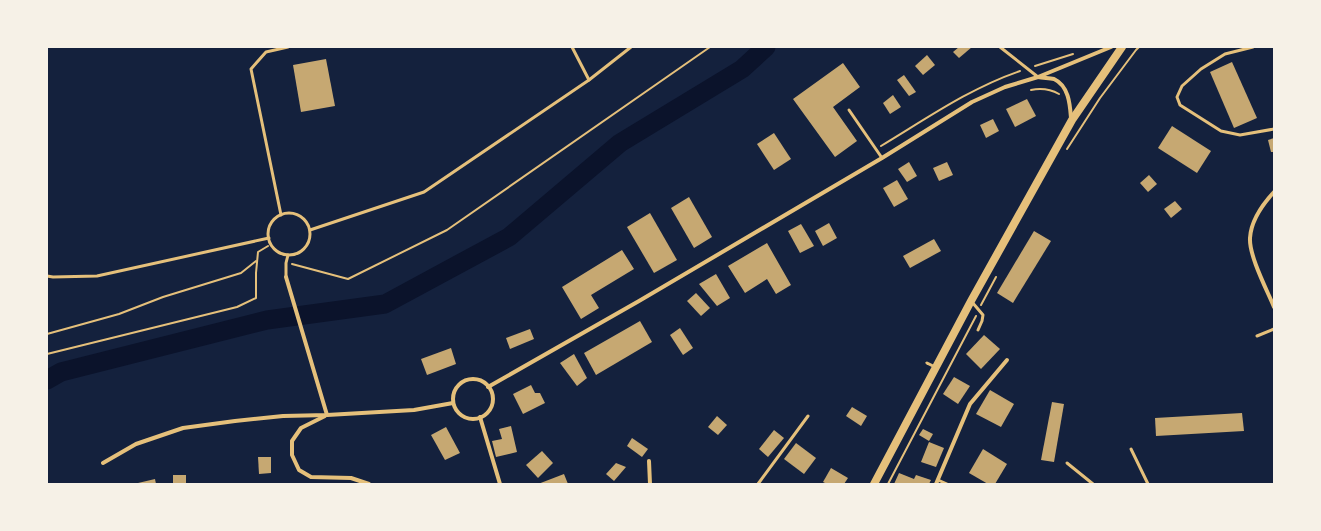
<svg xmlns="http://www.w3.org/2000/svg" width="1321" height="531" font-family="Manrope,sans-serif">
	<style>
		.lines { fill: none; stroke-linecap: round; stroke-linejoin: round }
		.river { stroke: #0b132b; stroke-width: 19 }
		.building { fill: #c6a872 }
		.path { stroke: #e5c07b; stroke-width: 2 }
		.service { stroke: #e5c07b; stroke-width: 3 }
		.minor { stroke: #e5c07b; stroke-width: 4 }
		.secondary { stroke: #e5c07b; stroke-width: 8 }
	</style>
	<rect width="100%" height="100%" fill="#14213d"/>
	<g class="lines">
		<polyline class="river" points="47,380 61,372 267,320 385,304 509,237 620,143 742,69 766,47"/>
	</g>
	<g class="building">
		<polygon points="959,47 972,47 959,58 953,52"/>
		<polygon points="927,55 935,65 923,75 915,66"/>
		<polygon points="326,59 335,106 301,112 293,65"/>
		<polygon points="1232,62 1257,118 1234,128 1210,72"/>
		<polygon points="843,63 860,87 833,107 857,141 835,157 793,99"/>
		<polygon points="904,75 916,92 909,96 897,80"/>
		<polygon points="893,95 901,107 890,114 883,103"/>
		<polygon points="1027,99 1036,116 1015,127 1006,109"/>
		<polygon points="993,119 999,131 986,138 980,125"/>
		<polygon points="1172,126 1211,151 1197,173 1158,148"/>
		<polygon points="774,133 791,159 774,170 757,144"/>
		<polygon points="1274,138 1274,152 1271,152 1268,140"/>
		<polygon points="909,162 917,176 907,182 898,169"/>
		<polygon points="947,162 953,175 939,181 933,168"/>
		<polygon points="1149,175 1157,184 1148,192 1140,183"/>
		<polygon points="897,180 908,199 894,207 883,188"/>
		<polygon points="689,197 712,237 694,248 671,208"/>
		<polygon points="1175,201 1182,209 1171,218 1164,209"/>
		<polygon points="650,213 677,260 654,273 627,227"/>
		<polygon points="829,223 837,238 823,246 815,231"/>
		<polygon points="801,224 814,246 800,253 788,231"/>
		<polygon points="1034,231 1051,241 1013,303 997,293"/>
		<polygon points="934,239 941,251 910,268 903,256"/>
		<polygon points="767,243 791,285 776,294 767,279 745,293 728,266"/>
		<polygon points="622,250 634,269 591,295 599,308 581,319 562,287"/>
		<polygon points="716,274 730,298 717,306 699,284"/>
		<polygon points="696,293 710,308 701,316 687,301"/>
		<polygon points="640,321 652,342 596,375 584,353"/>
		<polygon points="680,328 693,348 683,355 670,335"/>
		<polygon points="530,329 534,339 510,349 506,338"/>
		<polygon points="984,335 1000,349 981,369 966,354"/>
		<polygon points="451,348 456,364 427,375 421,359"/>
		<polygon points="574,354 587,378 577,386 560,363"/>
		<polygon points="954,377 970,386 958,404 943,394"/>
		<polygon points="531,385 535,393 540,393 545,403 523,414 513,394"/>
		<polygon points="990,390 1014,404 1001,427 976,414"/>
		<polygon points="1052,402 1064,404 1054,462 1041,460"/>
		<polygon points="852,407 867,416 861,426 846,416"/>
		<polygon points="1242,413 1244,431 1156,436 1155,418"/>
		<polygon points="717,416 727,425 718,435 708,427"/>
		<polygon points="511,426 517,452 496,457 492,441 502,439 499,429"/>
		<polygon points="446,427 460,453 445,460 431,435"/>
		<polygon points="923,429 933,434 929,441 919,435"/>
		<polygon points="774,430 784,438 768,457 759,449"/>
		<polygon points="632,438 648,449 642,457 627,446"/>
		<polygon points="929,442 944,448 936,467 921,462"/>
		<polygon points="796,443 816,458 804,474 784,459"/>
		<polygon points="983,449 1007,464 995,484 988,484 969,473"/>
		<polygon points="542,451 553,463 538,478 526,465"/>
		<polygon points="258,457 271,457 271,473 259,474"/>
		<polygon points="616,463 626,467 614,481 606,474"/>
		<polygon points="831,468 848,478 844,484 827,484 823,482"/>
		<polygon points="899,473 914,479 916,475 931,480 929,484 894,484"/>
		<polygon points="564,474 568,484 538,484"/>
		<rect x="173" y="475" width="13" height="9"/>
		<polygon points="155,479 156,484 138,484 138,483"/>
	</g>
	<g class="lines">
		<g class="path">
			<polyline points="1035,66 1073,54"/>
			<path d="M1031 90C1041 88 1050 89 1059 94"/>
			<path d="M881 146C926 119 970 88 1020 71"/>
			<polyline points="1067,149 1100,98 1136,50 1139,47"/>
			<polyline points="292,264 348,279 447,230 710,47"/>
			<polyline points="981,305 996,277"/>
			<polyline points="47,334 119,314 163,297 241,273 256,261"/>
			<polyline points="47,354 237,307 256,298 256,273 258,252 268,246"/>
			<polyline points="888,484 976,316"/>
		</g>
		<g class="service">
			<polyline points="572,47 589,80"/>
			<polyline points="1000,47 1038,77"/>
			<polyline points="1253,47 1225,54 1201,69 1182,86 1177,97 1180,105 1221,131 1240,135 1274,129"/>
			<polyline points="849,110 882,158"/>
			<circle cx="289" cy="234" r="21"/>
			<polyline points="281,215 251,69 266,52 288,47"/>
			<polyline points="310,230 424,192 589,80 631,47"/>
			<polyline points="47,276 53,277 97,276 269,238"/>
			<polyline points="286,277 286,263 288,255"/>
			<polyline points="972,302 983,315 982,321 978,330"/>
			<polyline points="1257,336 1274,329"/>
			<polyline points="927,363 935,367"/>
			<polyline points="1131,449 1148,484"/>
			<polyline points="1067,463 1093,484"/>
			<polyline points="938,480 947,484"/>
			<polyline points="758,484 808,416"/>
		</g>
		<g class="minor">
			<path d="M1038 77C1043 78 1049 78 1054 79 1069 86 1070 105 1071 118"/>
			<path d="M1274 192C1262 205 1251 220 1250 238 1249 256 1267 290 1274 307"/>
			<polyline points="286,277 327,415"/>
			<circle cx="473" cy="399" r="20"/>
			<polyline points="488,387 639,301 882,158 972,102 1005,87 1038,77 1111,47"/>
			<polyline points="325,416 301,428 292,441 292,455 299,470 311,477 351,478 369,484"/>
			<polyline points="480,417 500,484"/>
			<polyline points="649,461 650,484"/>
			<polyline points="103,463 136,444 183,428 235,421 283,416 327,415 414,410 453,403"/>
			<polyline points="936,484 970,404 1007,360"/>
		</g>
		<polyline class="secondary" points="874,484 971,301 1072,120 1122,47"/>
	</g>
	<rect width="1321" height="531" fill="none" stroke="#f6f1e7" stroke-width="96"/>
</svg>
